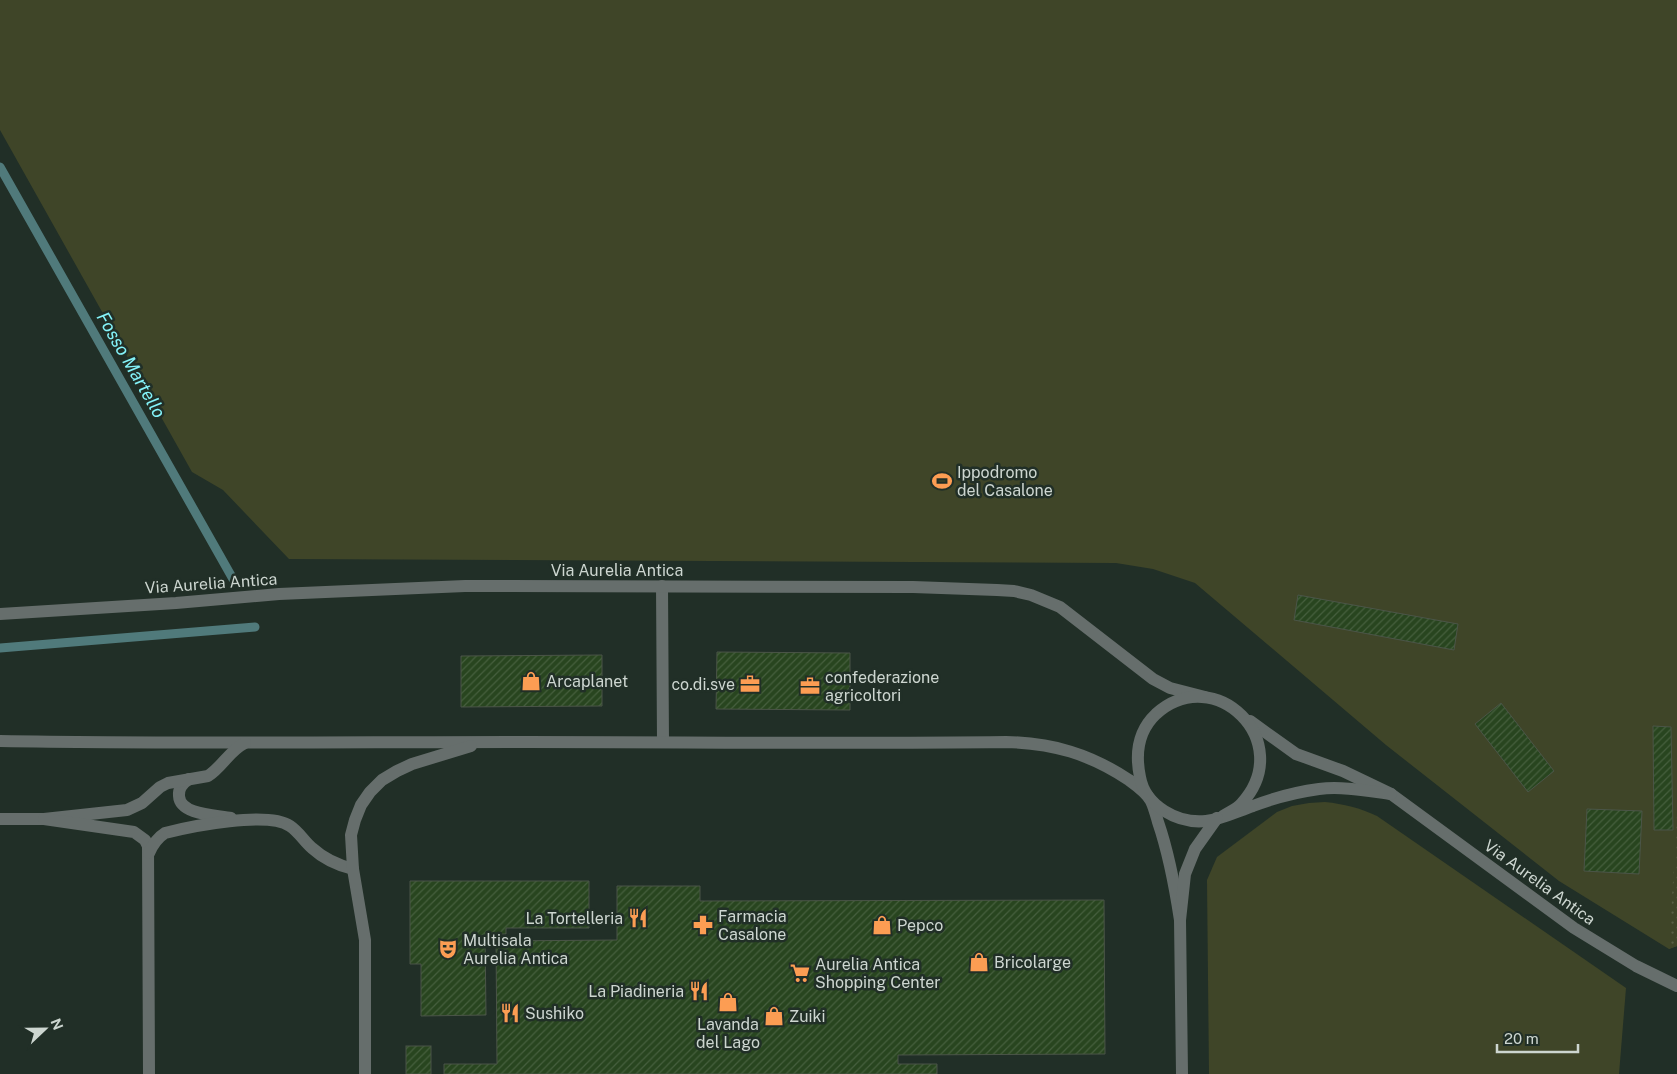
<svg xmlns="http://www.w3.org/2000/svg" width="1677" height="1074" font-family="'Public Sans',sans-serif">
	<style>
		.grass { fill: #3f4528 }
		.garden { fill: url(#garden-dots) }
		.lines { fill: none; stroke-linecap: round; stroke-linejoin: round }
		.stream { stroke: #507a7b; stroke-width: 9 }
		.building { fill: url(#building-hatch); stroke: #4b5548 }
		.minor { stroke: #666e6c; stroke-width: 12 }
		.labels { text-anchor: middle; stroke-width: 5; stroke-linejoin: round; paint-order: stroke }
		.poi-label { font-size: 16px; fill: #cdd6d0; stroke: #212f27; text-anchor: start }
		.street-label { font-size: 16px; fill: #cdd6d0; stroke: #212f27 }
		.water-label { font-size: 18px; font-style: italic; fill: #84f3f9; stroke: #212f27 }
	</style>
	<defs>
		<pattern id="garden-dots" width="8" height="8" patternUnits="userSpaceOnUse" patternTransform="scale(1.25)"><rect width="8" height="8" fill="#3f4528"/><path d="M2 2h.1M6 6h.1" fill="none" stroke="#5a5f46" stroke-width="1.8" stroke-linecap="round"/></pattern>
		<pattern id="building-hatch" width="6" height="6" patternUnits="userSpaceOnUse" patternTransform="scale(1.25)"><rect width="6" height="6" fill="#28451f"/><path d="M-1 1l2-2M0 6l6-6M5 7l2-2" fill="none" stroke="#465f3e"/></pattern>
	</defs>
	<rect width="100%" height="100%" fill="#212f27"/>
	<g class="grass">
		<polygon points="0,0 1677,0 1677,946 1669,949 1559,881 1386,745 1195,583 1153,569 1116,563 289,559 223,490 192,472 0,130"/>
		<path d="M1325 802C1344 804 1360 808 1377 816L1626 988 1619 1074H1209L1207 880 1217 857 1277 812 1292 806 1309 803Z"/>
	</g>
	<polygon class="garden" points="1677,812 1677,946 1669,949"/>
	<g class="lines">
		<g class="stream">
			<polyline points="0,167 233,579"/>
			<polyline points="0,648 255,627"/>
		</g>
	</g>
	<g class="building">
		<polygon points="1298,595 1458,624 1454,650 1294,620"/>
		<polygon points="717,652 850,653 850,710 716,709"/>
		<polygon points="602,655 602,706 461,707 461,656"/>
		<polygon points="1501,703 1554,771 1528,792 1475,724"/>
		<polygon points="1653,726 1671,727 1673,830 1654,830"/>
		<polygon points="1587,809 1642,811 1639,874 1584,871"/>
		<polygon points="410,881 589,881 589,928 506,928 506,934 485,934 486,1015 421,1016 421,964 410,964"/>
		<polygon points="617,886 700,886 700,901 1104,900 1105,1054 898,1055 898,1064 937,1064 937,1074 444,1074 444,1064 497,1064 496,941 617,940"/>
		<rect x="406" y="1046" width="25" height="28"/>
	</g>
	<g class="lines">
		<g class="minor">
			<polyline points="662,586 663,742"/>
			<polyline points="0,614 176,603 279,594 465,586 913,587 997,590 1014,591 1031,595 1060,607 1153,679 1170,688 1205,697"/>
			<polyline points="1250,721 1296,754 1343,771 1391,794 1574,928 1636,966 1677,986"/>
			<path d="M0 741C175 744 351 742 526 742 686 742 846 744 1006 742 1053 743 1090 754 1129 780 1136 785 1147 793 1151 801 1154 807 1156 815 1158 822 1169 854 1175 887 1180 920"/>
			<path d="M189 779C183 783 178 788 179 796 180 815 216 815 231 818"/>
			<path d="M1223 816C1229 812 1237 809 1242 803 1297 742 1215 661 1156 714 1138 731 1135 753 1140 777 1145 806 1178 824 1206 821 1222 819 1238 811 1253 806 1274 798 1296 792 1319 789 1342 786 1368 791 1391 794"/>
			<path d="M0 819H44L127 810 142 803 160 787 168 783 208 776C222 767 229 751 245 743"/>
			<polyline points="44,819 134,832 145,840 148,846 149,1074"/>
			<path d="M149 853C153 844 157 838 165 833 192 826 268 811 290 826 299 832 304 841 312 848 324 859 337 865 353 869"/>
			<polyline points="365,1074 365,940 353,869 351,835 355,820 361,805 370,792 382,780 397,771 412,764 471,746"/>
			<polyline points="1182,1074 1180,920 1185,874 1195,849 1217,818"/>
		</g>
	</g>
	<defs>
		<symbol id="stadium-bare" viewBox="-9 -9 18 18"><path d="M0-5a6.5 5 0 1 0 0 10a6.5 5 0 1 0 0-10ZM-3.5-1.8h7v3.6h-7Z" fill="#fc9d53" stroke="#212f27" stroke-width="2.5" paint-order="stroke"/></symbol>
		<symbol id="shop-bare" viewBox="-9 -9 18 18"><path d="M-5-2.5h2.3a2.7 3.5 0 0 1 5.4 0H5L5.5 6h-11ZM-1.5-2.5h3a1.5 2.3 0 0 0-3 0Z" fill="#fc9d53" stroke="#212f27" stroke-width="2.5" paint-order="stroke"/></symbol>
		<symbol id="office-bare" viewBox="-9 -9 18 18"><path d="M-6-3h4V-5.5h4V-3h4V5H-6ZM-1-4.5V-3h2v-1.5ZM-6 0V1H6V0Z" fill="#fc9d53" stroke="#212f27" stroke-width="2.5" paint-order="stroke"/></symbol>
		<symbol id="restaurant-bare" viewBox="-9 -9 18 18"><path d="M-5-6h1v4h1v-4h1v4h1v-4h1v5L-1.5 .5V6h-2V.5L-5-1ZM5-6V6H3V1.5H1.5Q1.5-4 5-6Z" fill="#fc9d53" stroke="#212f27" stroke-width="2.5" paint-order="stroke"/></symbol>
		<symbol id="pharmacy-bare" viewBox="-9 -9 18 18"><path d="M-2-6h4v4h4v4h-4v4h-4v-4h-4v-4h4Z" fill="#fc9d53" stroke="#212f27" stroke-width="2.5" paint-order="stroke"/></symbol>
		<symbol id="theatre-bare" viewBox="-9 -9 18 18"><path d="M-5-5.5Q0-4 5-5.5V0Q5 5 0 6Q-5 5-5 0ZM-3.3-2.5H-1v1.5H-3.3ZM1-2.5H3.3v1.5H1ZM-2.8 1Q0 5.5 2.8 1Z" fill="#fc9d53" stroke="#212f27" stroke-width="2.5" paint-order="stroke"/></symbol>
		<symbol id="supermarket-bare" viewBox="-9 -9 18 18"><path d="M-6-5.5h2.5l.6 2H6L4.5 2H-2.5L-4.4-4H-6ZM-1.5 3.2a1.3 1.3 0 1 0 .1 0ZM3 3.2a1.3 1.3 0 1 0 .1 0Z" fill="#fc9d53" stroke="#212f27" stroke-width="2.5" paint-order="stroke"/></symbol>
	</defs>
	<g fill-rule="evenodd">
		<use href="#stadium-bare" x="928" y="467" width="28" height="28"/>
		<use href="#shop-bare" x="517" y="667" width="28" height="28"/>
		<use href="#office-bare" x="736" y="670" width="28" height="28"/>
		<use href="#office-bare" x="796" y="672" width="28" height="28"/>
		<use href="#restaurant-bare" x="624" y="904" width="28" height="28"/>
		<use href="#pharmacy-bare" x="689" y="911" width="28" height="28"/>
		<use href="#shop-bare" x="868" y="911" width="28" height="28"/>
		<use href="#theatre-bare" x="434" y="935" width="28" height="28"/>
		<use href="#shop-bare" x="965" y="948" width="28" height="28"/>
		<use href="#supermarket-bare" x="786" y="959" width="28" height="28"/>
		<use href="#restaurant-bare" x="685" y="977" width="28" height="28"/>
		<use href="#shop-bare" x="714" y="988" width="28" height="28"/>
		<use href="#restaurant-bare" x="496" y="999" width="28" height="28"/>
		<use href="#shop-bare" x="760" y="1002" width="28" height="28"/>
	</g>
	<g class="labels">
		<g class="poi-label">
			<text x="957" y="478">Ippodromo<tspan x="957" dy="18">del Casalone</tspan></text>
			<text x="825" y="683">confederazione<tspan x="825" dy="18">agricoltori</tspan></text>
			<text x="546" y="687">Arcaplanet</text>
			<text x="735" y="690" text-anchor="end">co.di.sve</text>
			<text x="718" y="922">Farmacia<tspan x="718" dy="18">Casalone</tspan></text>
			<text x="623" y="924" text-anchor="end">La Tortelleria</text>
			<text x="897" y="931">Pepco</text>
			<text x="463" y="946">Multisala<tspan x="463" dy="18">Aurelia Antica</tspan></text>
			<text x="994" y="968">Bricolarge</text>
			<text x="815" y="970">Aurelia Antica<tspan x="815" dy="18">Shopping Center</tspan></text>
			<text x="684" y="997" text-anchor="end">La Piadineria</text>
			<text x="525" y="1019">Sushiko</text>
			<text x="789" y="1022">Zuiki</text>
			<text x="728" y="1030" text-anchor="middle">Lavanda<tspan x="728" dy="18">del Lago</tspan></text>
		</g>
		<g class="street-label">
			<text x="617" y="576">Via Aurelia Antica</text>
			<text transform="translate(211 583) rotate(-4)" y="6">Via Aurelia Antica</text>
			<text transform="translate(1540 882) rotate(36)" y="6">Via Aurelia Antica</text>
		</g>
		<g class="water-label">
			<text transform="translate(131 365) rotate(60)" y="6">Fosso Martello</text>
		</g>
	</g>
	<g transform="translate(45 1029) rotate(68)" stroke="#212f27" stroke-width="4" paint-order="stroke">
	<path d="M0-4L9 19L0 12L-9 19Z" fill="#cdd6d0"/>
	<text y="-8" font-size="14" font-weight="bold" text-anchor="middle" fill="#cdd6d0">N</text>
	</g>
	<path d="M1497 1044v8h81v-8" fill="none" stroke="#cdd6d0" stroke-width="2.5"/>
	<text x="1504" y="1044" font-size="15" fill="#cdd6d0" stroke="#212f27" stroke-width="4" paint-order="stroke">20 m</text>
</svg>
